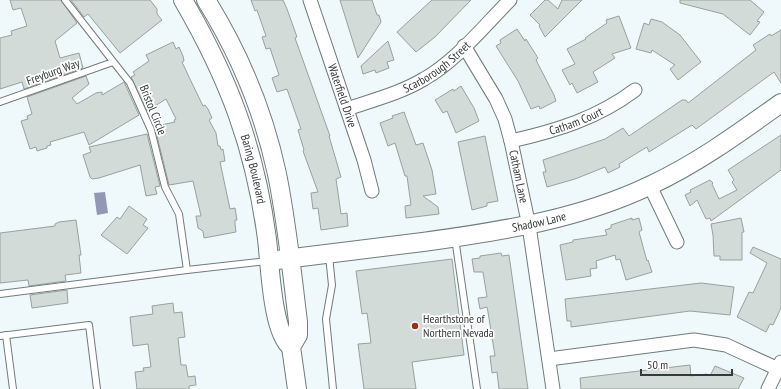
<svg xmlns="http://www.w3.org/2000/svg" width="781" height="389" font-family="'PT Sans Narrow',sans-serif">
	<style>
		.water { fill: #9297b6 }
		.building { fill: #d2dbd8; stroke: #97a19d }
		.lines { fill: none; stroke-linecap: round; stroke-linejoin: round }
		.lane-casing { stroke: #717b7c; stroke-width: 8 }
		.street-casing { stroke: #717b7c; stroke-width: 15 }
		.secondary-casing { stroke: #717b7c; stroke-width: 20 }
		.lane { stroke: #fff; stroke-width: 6 }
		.street { stroke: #fff; stroke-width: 13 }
		.secondary { stroke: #fff; stroke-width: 18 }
		.poi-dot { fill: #993017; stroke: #fff; stroke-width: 1.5 }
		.labels { text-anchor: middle; stroke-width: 3.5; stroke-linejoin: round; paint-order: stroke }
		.street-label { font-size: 12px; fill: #343939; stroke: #fff }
		.poi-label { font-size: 12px; fill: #343939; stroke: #fff; text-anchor: start }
	</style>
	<rect width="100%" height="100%" fill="#eff9fb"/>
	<polygon class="water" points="105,192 108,213 97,215 94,193"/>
	<g class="building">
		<polygon points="10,0 61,0 77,23 55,41 60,58 79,53 83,68 24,89 22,82 0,89 0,38 12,35 11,31 27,26 21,8 13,10"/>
		<polygon points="71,0 150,0 157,9 157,14 162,20 120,53 88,14 84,17"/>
		<polygon points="251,0 283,0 287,9 297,37 295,38 330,136 329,136 341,177 336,179 341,214 347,213 348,226 321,230 318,208 313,209 311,193 318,192 303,151 304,150 298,130 301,129 287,89 277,92 272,78 279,75 270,48 266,49 262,37 266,36 257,10 255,11"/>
		<polygon points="340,0 372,0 377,15 379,15 381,22 358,58"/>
		<polygon points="432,0 471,0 435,37 416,52 397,32"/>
		<polygon points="545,0 548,0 558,9 562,0 582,0 545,37 539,26 540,25 530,15"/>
		<polygon points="680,0 750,0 764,12 757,21 760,22 750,35 723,14 680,3"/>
		<polygon points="619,16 631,48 612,54 615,58 593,72 598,82 577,93 572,83 570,85 562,70 575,64 567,49 586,39 585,38 607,23 606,20"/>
		<polygon points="651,19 662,22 680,35 701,62 678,80 670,69 675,65 652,50 651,53 636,49 644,23 649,25"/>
		<polygon points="517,29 525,41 526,39 538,58 536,60 554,95 556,101 540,109 539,106 531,109 518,81 496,46 501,43 500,40"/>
		<polygon points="781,30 781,83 774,72 696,129 692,125 649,152 647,147 619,164 620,167 608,173 605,167 575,179 547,187 543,172 546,172 543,160 605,139 623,128 629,136 682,100 686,100 688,103 756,50 753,45 770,34 771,36"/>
		<polygon points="388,41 394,60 387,62 389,68 376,73 375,70 363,74 361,66"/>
		<polygon points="173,42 176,49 179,47 183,56 184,61 182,62 189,77 203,106 205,105 208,109 212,118 209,120 216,133 218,146 220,146 221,150 223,149 225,161 220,162 230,209 235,208 237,220 235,220 235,224 236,232 204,238 203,231 198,228 196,216 201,216 193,181 169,185 156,132 162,131 161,125 175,122 174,120 176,119 166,99 147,111 131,77 135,75 133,72 149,61 146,55"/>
		<polygon points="86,76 89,84 72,98 77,104 96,93 102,92 102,95 124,82 139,115 89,145 84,132 50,142 51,145 47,146 47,148 37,151 36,147 30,149 21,121 28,119 27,116 32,114 27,97"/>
		<polygon points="461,86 474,108 479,121 456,133 447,111 443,113 435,100 453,89 454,91"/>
		<polygon points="404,112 416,145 423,143 432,170 436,194 423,196 438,207 439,214 406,218 405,206 411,205 407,176 405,176 395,143 388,146 380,123 393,118 392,116"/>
		<polygon points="147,134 160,186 155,187 157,194 146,196 140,165 99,178 92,179 90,177 83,155 91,152 89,147"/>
		<polygon points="781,135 781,170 711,221 710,218 706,219 697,200 690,206 685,195 691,192 690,190 710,180 713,183 712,184 719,199 737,190 732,182 734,180 728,170"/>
		<polygon points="485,136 498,201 487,203 487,206 472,210 458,142"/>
		<polygon points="129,206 147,219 143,225 148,228 127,254 101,235 117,217 120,219"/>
		<polygon points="632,218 632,220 639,218 642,230 639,232 647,261 648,260 652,272 626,280 620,259 616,260 615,255 596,261 597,268 590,269 591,276 566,280 560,245 573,242 573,240 607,235 605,230 611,228 611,225"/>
		<polygon points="741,218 744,232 742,232 742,260 720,260 720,256 714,256 713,235 711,224"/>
		<polygon points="76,220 81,255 79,255 81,273 65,275 66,281 29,286 28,280 0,283 0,233 55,226 55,224 59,222"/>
		<polygon points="753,247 781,259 781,308 773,325 770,324 766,332 737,317 749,292 753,293 767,263 750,253"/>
		<polygon points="501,253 502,256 509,255 528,389 499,389 497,372 492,373 490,356 495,356 488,312 487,307 480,309 478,298 487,297 483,272 474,272 472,259 480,258 480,256"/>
		<polygon points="452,259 464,355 412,362 416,389 364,389 358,344 371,343 367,313 362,314 356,271"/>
		<polygon points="701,283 734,287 730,315 690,311 571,327 571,321 567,321 565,299"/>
		<polygon points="67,290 68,303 32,308 30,295"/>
		<polygon points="173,303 174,313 182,312 183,321 185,337 178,338 181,365 186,365 188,377 195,376 196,385 189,386 189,389 137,389 135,372 144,371 143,368 151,367 148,344 133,346 130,317 153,314 152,306"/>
		<polygon points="690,365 691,376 707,374 710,376 715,366 744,378 738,389 581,389 580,378"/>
	</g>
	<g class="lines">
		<defs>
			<g id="lane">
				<polyline points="65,0 130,83 151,130 165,187 179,214 187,270"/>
				<polyline points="0,102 113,62"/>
				<polyline points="455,238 477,389"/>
				<polyline points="329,256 332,285 326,319 333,389"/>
				<polyline points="0,294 187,270 268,261"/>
				<polyline points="6,335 13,389"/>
				<polyline points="0,336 89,325 97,389"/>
			</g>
			<g id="street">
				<path id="s1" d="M310 0 364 160 372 191"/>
				<path id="s2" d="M464 46 496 99 505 119 511 141 529 226 553 389"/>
				<path id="s3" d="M347 109C373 100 401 93 424 79 456 61 484 26 510 0"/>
				<path id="s4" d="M511 141C556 131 598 118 635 90"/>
				<polyline points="650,186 677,242"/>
				<polyline points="549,359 694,340 726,345 778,369"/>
				<polyline points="768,389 781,362"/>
			</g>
			<g id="secondary">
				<path id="s5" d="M183 0C229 79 255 148 267 239 270 264 272 333 291 347"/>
				<path d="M206 0C239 53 264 113 277 174 287 223 292 273 298 322V335L291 347 297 389"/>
				<path id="s6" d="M269 261C320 255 371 248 423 242 501 231 578 220 651 185 698 163 739 133 781 103"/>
			</g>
		</defs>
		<use href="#lane" class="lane-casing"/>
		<use href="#street" class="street-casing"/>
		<use href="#secondary" class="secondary-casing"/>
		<use href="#lane" class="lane"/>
		<use href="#street" class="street"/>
		<use href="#secondary" class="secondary"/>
	</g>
	<circle class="poi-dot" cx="415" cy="326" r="4"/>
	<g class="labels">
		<g class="street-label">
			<text dy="4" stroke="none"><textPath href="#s3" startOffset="100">Scarborough Street</textPath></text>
			<text transform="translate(53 72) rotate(-20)" y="4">Freyburg Way</text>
			<text dy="4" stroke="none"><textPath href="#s1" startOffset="101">Waterfield Drive</textPath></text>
			<text transform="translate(153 110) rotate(68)" y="4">Bristol Circle</text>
			<text dy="4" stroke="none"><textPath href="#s4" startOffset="68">Catham Court</textPath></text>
			<text dy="4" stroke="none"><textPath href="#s5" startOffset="184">Baring Boulevard</textPath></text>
			<text dy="4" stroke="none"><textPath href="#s2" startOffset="143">Catham Lane</textPath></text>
			<text dy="4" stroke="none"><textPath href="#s6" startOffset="273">Shadow Lane</textPath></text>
		</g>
		<g class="poi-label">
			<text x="423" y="323">Hearthstone of<tspan x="423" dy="14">Northern Nevada</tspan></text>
		</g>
	</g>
	<path d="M641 369v6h91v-6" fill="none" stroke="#343939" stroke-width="2"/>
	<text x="647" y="369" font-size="12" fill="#343939" stroke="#ffffff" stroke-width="3" paint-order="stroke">50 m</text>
</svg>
